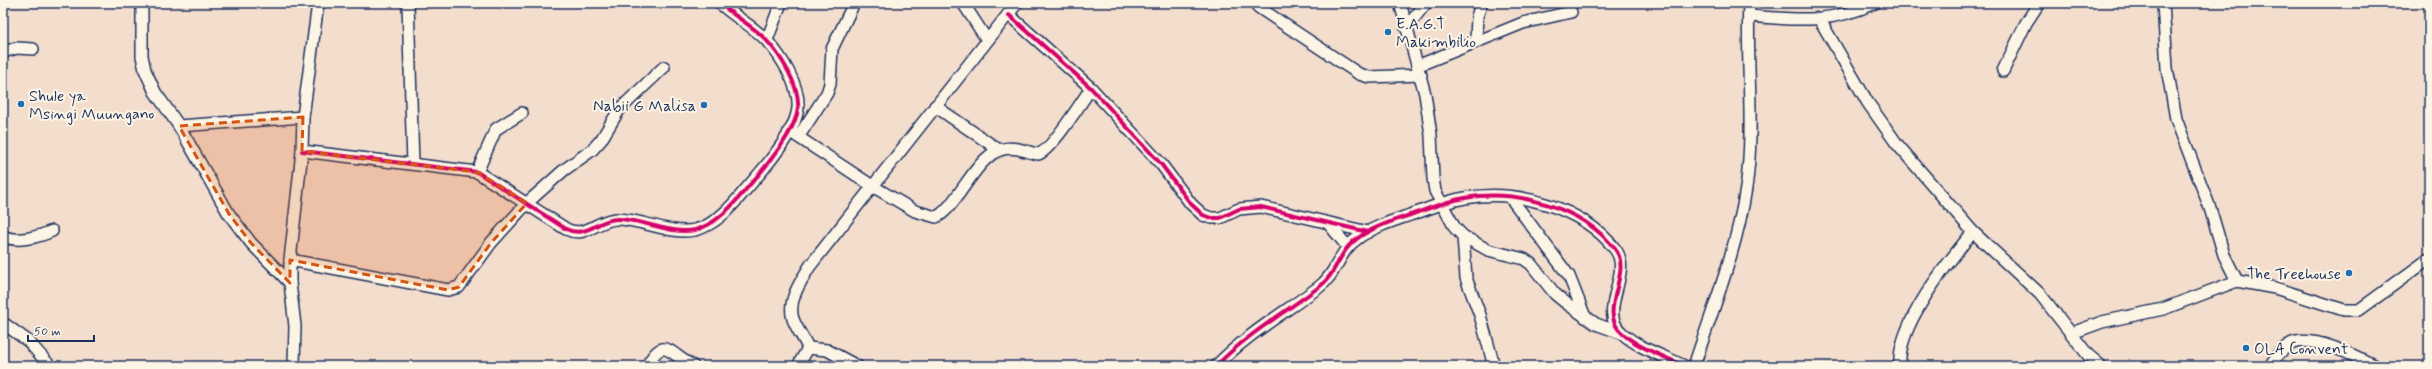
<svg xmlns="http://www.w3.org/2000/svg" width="2432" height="369" font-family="Mynerve,sans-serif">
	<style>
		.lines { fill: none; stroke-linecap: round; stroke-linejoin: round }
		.minor-casing { stroke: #1b2f5e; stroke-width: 14 }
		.minor { stroke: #fcf5e5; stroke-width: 11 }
		.cycleway-casing { stroke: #fcf5e5; stroke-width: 6 }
		.cycleway { stroke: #d6006c; stroke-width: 4 }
		.marked { fill: #d45514; fill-opacity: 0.2; stroke: #d45514; stroke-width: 3; stroke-dasharray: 8 5; stroke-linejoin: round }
		.poi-dot { fill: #1f6fb2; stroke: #fcf5e5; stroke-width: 1.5 }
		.labels { text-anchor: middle; stroke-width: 4; stroke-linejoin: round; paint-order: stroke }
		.poi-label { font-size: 16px; fill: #1b2f5e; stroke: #fcf5e5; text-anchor: start }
	</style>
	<rect width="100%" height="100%" fill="#f3ddcd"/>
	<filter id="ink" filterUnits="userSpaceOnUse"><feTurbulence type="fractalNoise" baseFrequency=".025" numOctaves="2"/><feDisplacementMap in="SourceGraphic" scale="8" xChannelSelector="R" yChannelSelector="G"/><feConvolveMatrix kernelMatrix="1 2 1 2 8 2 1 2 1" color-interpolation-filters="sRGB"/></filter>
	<g filter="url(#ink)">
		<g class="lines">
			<defs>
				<g id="minor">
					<polyline points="142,3 142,56 145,70 155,92 179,126 229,214 251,243 290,283 295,326 294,366"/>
					<polyline points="408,3 413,164"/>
					<polyline points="963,3 987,40"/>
					<polyline points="1400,3 1425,94 1431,135 1433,178 1435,191 1455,228 1463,236 1488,250 1524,259 1531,264 1555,294 1566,303 1596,324 1621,333"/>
					<polyline points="2163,3 2167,68 2176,119 2210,208 2224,255 2237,281"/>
					<polyline points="1258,7 1359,74 1369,77 1421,75"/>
					<polyline points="1009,15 1091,88 1161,164 1191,204 1203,215 1211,218 1220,218 1239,209 1261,207 1368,232"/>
					<path d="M1749 16C1797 20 1829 24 1875 3"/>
					<polyline points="1820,20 1868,103 1897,144 1973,232 2040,294 2088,355 2101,366"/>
					<polyline points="1406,28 1426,3"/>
					<polyline points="767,40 781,3"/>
					<polyline points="1476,41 1477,16 1482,3"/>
					<polyline points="3,52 17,48 33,49"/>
					<polyline points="1417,66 1523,23 1571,12"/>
					<polyline points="2003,71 2026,23 2039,3"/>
					<polyline points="935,106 999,150"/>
					<polyline points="179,126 303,117"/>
					<path d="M789 131 874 187 915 211 936 217C952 211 970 172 987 158 999 147 1011 146 1026 151 1030 152 1034 154 1038 154 1050 152 1083 100 1091 88"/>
					<polyline points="799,136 827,93 830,84 832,49 854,3"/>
					<path d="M302 151 477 172 566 229C586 239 598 219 617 219 642 219 670 235 695 230 720 224 738 198 754 180 768 164 796 130 798 108 800 86 781 56 767 41 754 26 734 17 720 3"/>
					<polyline points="477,172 496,129 522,113"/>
					<polyline points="1510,197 1569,276 1585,317"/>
					<polyline points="1328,223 1347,246"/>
					<path d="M3 236C16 243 39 237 52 231"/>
					<polyline points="1463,236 1466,278 1480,315 1494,366"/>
					<polyline points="290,260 448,290 459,287 491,243 527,203 564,170 592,150 601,140 619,110 664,67"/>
					<polyline points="290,283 290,260 302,151 303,117 318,3"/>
					<polyline points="3,323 28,341 50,366"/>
					<polyline points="2072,333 2102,322 2163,309 2237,281 2275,288 2344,310 2359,310 2429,259"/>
					<polyline points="808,348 827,350 857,366"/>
					<path d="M647 366C664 334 669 354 693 366"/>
					<path d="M798 366 808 348C804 338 797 330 793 319 787 301 801 281 810 266L1017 3"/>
					<path d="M1216 366C1246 335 1284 313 1319 287 1337 274 1339 250 1358 238 1373 227 1393 221 1410 215 1428 209 1446 201 1465 198 1517 189 1582 207 1615 249 1634 273 1596 311 1622 333 1638 348 1664 356 1684 366"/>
					<path d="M1694 366C1713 308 1737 249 1746 188 1755 126 1746 65 1749 3"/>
					<path d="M1900 366C1896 326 1948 262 1973 232"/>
					<path d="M2270 366C2276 357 2285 344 2296 342 2318 337 2356 356 2375 366"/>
				</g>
			</defs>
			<use href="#minor" class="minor-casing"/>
			<use href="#minor" class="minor"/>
			<defs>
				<g id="cycleway">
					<polyline points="1009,15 1091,88 1161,164 1191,204 1203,215 1211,218 1220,218 1239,209 1261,207 1368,232"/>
					<path d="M302 151 477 172 566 229C586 239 598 219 617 219 642 219 670 235 695 230 720 224 738 198 754 180 768 164 796 130 798 108 800 86 781 56 767 41 754 26 734 17 720 3"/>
					<path d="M1216 366C1246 335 1284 313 1319 287 1337 274 1339 250 1358 238 1373 227 1393 221 1410 215 1428 209 1446 201 1465 198 1517 189 1582 207 1615 249 1634 273 1596 311 1622 333 1638 348 1664 356 1684 366"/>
				</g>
			</defs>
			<use href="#cycleway" class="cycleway-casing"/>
			<use href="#cycleway" class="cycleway"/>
		</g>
	</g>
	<path class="marked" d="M303 117 302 151 477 172 527 203 491 243 459 287 448 290 290 260V283L251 243 229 214 179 126Z"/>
	<g class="poi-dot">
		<circle cx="1388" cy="32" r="4"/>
		<circle cx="21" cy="104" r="4"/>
		<circle cx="704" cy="105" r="4"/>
		<circle cx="2349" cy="273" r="4"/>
		<circle cx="2246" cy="348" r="4"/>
	</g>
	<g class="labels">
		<g class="poi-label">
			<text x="1396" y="29">E.A.G.T<tspan x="1396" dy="18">Makimbilio</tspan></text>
			<text x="29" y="101">Shule ya<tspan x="29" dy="18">Msingi Muungano</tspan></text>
			<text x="696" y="111" text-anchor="end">Nabii G Malisa</text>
			<text x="2341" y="279" text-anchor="end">The Treehouse</text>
			<text x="2254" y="354">OLA Convent</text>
		</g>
	</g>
	<rect width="2432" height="369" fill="none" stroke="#fcf5e5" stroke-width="16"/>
	<rect x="8" y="8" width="2416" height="353" fill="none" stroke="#1b2f5e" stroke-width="1.5" filter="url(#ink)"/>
	<path d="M28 335v6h66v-6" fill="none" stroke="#1b2f5e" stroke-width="2"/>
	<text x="34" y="335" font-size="12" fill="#1b2f5e" stroke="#fcf5e5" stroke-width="3" paint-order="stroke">50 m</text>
</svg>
